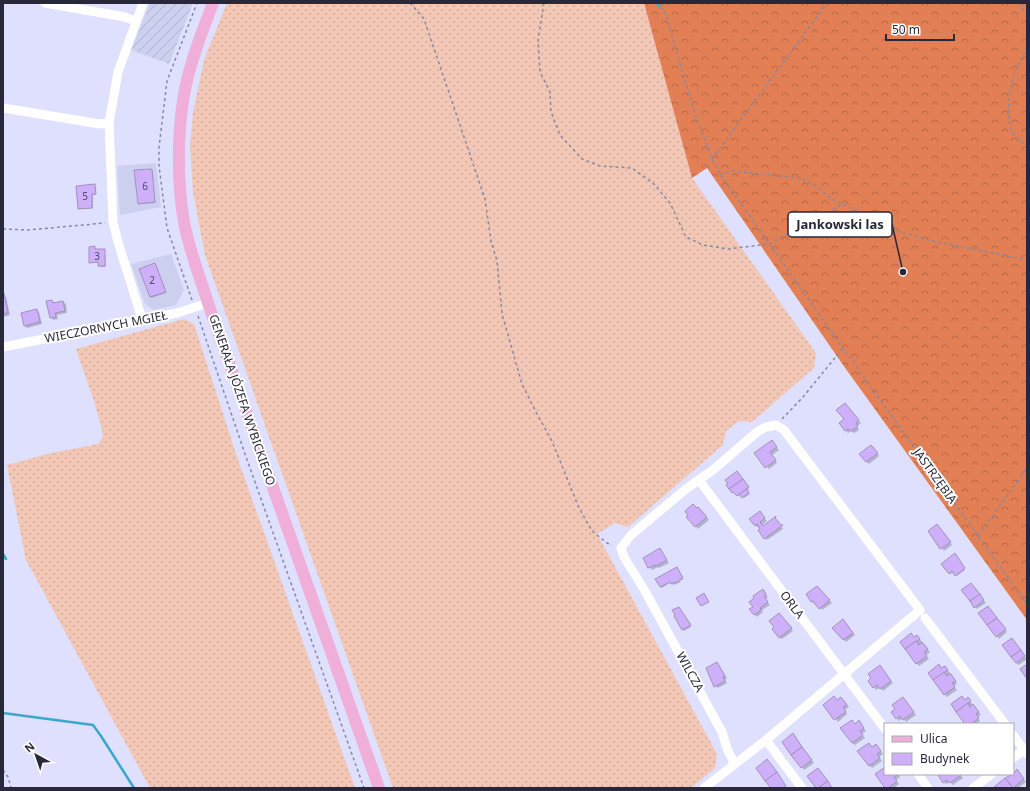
<svg xmlns="http://www.w3.org/2000/svg" width="1030" height="791" font-family="'Noto Sans',sans-serif">
	<style>
		.built { fill: #cdcfef }
		.industrial { fill: url(#industrial-furrows) }
		.grass { fill: url(#grass-dots) }
		.forest { fill: url(#forest-crowns) }
		.shadow { fill: #0003 }
		.lines { fill: none; stroke-linecap: round; stroke-linejoin: round }
		.stream { stroke: #3aa8cb; stroke-width: 2.5 }
		.building { fill: #ceaffa; stroke: #a391bd }
		.path { stroke: #8889a1; stroke-width: 1.5; stroke-dasharray: 3 3; stroke-linecap: butt }
		.minor { stroke: #fff; stroke-width: 9 }
		.major { stroke: #efafd8; stroke-width: 12 }
		.labels { text-anchor: middle; stroke-width: 4; stroke-linejoin: round; paint-order: stroke }
		.number-label { font-size: 10px; fill: #524a6a }
		.street-label { font-size: 12px; fill: #28283a; stroke: #fff }
		.leader { fill: none; stroke: #28283a; stroke-width: 1.5 }
		.callout-dot { fill: #28283a; stroke: #fff; stroke-width: 1.5 }
		.callout { fill: #fff; stroke: #28283a; stroke-width: 1.5 }
		.callout-label { font-size: 13px; text-anchor: middle; font-weight: bold; fill: #28283a }
	</style>
	<defs>
		<pattern id="industrial-furrows" width="10" height="10" patternUnits="userSpaceOnUse"><rect width="10" height="10" fill="#cdcfef"/><path d="M-1 1l2-2M0 10L10 0M9 11l2-2" fill="none" stroke="#b0b2ce"/></pattern>
		<pattern id="grass-dots" width="8" height="8" patternUnits="userSpaceOnUse"><rect width="8" height="8" fill="#f2c7b6"/><path d="M2 2h.1M6 6h.1" fill="none" stroke="#d0ab9d" stroke-width="1.8" stroke-linecap="round"/></pattern>
		<pattern id="forest-crowns" width="20" height="18" patternUnits="userSpaceOnUse"><rect width="20" height="18" fill="#e37f54"/><path d="M2 6a3 3 0 1 1 6 0M12 15a3 3 0 1 1 6 0" fill="none" stroke="#b86847"/></pattern>
	</defs>
	<rect width="100%" height="100%" fill="#dee0fd"/>
	<g class="built">
		<polygon points="156,163 161,207 120,215 117,166"/>
		<polygon points="171,254 184,290 176,305 154,310 145,304 131,264"/>
	</g>
	<polygon class="industrial" points="150,3 193,3 169,64 131,50"/>
	<g class="grass">
		<polygon points="227,3 644,3 692,178 816,353 814,368 752,422 739,421 726,431 723,445 628,527 615,523 597,534 717,754 715,768 691,788 393,788 205,255 193,192 190,146 193,113 204,60"/>
		<polygon points="184,319 194,324 236,454 355,788 150,788 26,560 7,465 47,454 98,444 103,437 102,430 94,401 76,349"/>
	</g>
	<polygon class="forest" points="644,3 1027,3 1027,620 843,365 707,168 692,178"/>
	<g class="shadow">
		<polygon points="152,171 155,203 139,204 138,203"/>
		<polygon points="94,185 96,195 93,195 93,208 80,209 79,208"/>
		<polygon points="94,248 95,250 105,251 106,267 100,267 99,263 90,262"/>
		<polygon points="156,265 166,293 151,298 140,270"/>
		<polygon points="3,295 6,297 10,315 3,317"/>
		<polygon points="52,301 54,303 63,302 66,304 67,313 57,315 58,319 53,320 51,317"/>
		<polygon points="37,310 39,312 42,324 27,328 24,325"/>
		<polygon points="847,407 861,423 857,426 859,430 854,433 851,431 848,433 840,423 845,419"/>
		<polygon points="774,444 779,450 772,455 777,463 769,469 756,453"/>
		<polygon points="874,448 879,456 869,464 866,461"/>
		<polygon points="739,474 749,488 747,490 750,494 744,498 741,494 738,496 735,492 734,493 728,486"/>
		<polygon points="697,510 701,510 709,520 698,529 688,517"/>
		<polygon points="762,515 767,521 762,525 763,527 777,521 783,529 767,540 765,538 760,526 758,528 751,519"/>
		<polygon points="940,528 952,545 944,551 929,531"/>
		<polygon points="660,549 669,563 659,568 658,567 652,570 644,558"/>
		<polygon points="955,554 965,570 957,576 954,572 951,574 943,564"/>
		<polygon points="678,569 683,579 680,581 681,582 673,585 671,582 662,588 661,587"/>
		<polygon points="973,586 986,603 977,609 975,607"/>
		<polygon points="817,587 832,603 822,610 816,603 814,604 812,601"/>
		<polygon points="765,593 768,597 765,599 770,605 762,610 763,612 757,617 751,610 755,607"/>
		<polygon points="680,609 691,627 684,631 675,616"/>
		<polygon points="991,610 1007,632 999,639 997,636"/>
		<polygon points="787,623 793,631 782,639 779,637"/>
		<polygon points="846,623 855,635 846,642 839,634"/>
		<polygon points="914,638 919,638 930,652 926,655 929,659 919,666 917,663"/>
		<polygon points="1014,642 1027,659 1019,665 1016,663"/>
		<polygon points="719,666 727,678 725,680 727,683 718,688 715,686"/>
		<polygon points="882,669 893,683 883,691 880,687 876,690 874,687"/>
		<polygon points="942,669 947,669 957,683 954,686 957,690 947,697 929,673"/>
		<polygon points="905,700 916,715 906,722 903,718 899,721 892,712"/>
		<polygon points="838,701 844,701 849,707 845,710 847,714 838,722 825,705"/>
		<polygon points="965,701 970,701 981,715 977,717 980,721 976,724 967,724"/>
		<polygon points="861,724 866,731 862,734 865,738 855,745 852,743 855,725"/>
		<polygon points="795,737 814,763 804,770 802,767"/>
		<polygon points="872,748 878,748 883,754 879,757 882,761 872,768 859,751"/>
		<polygon points="885,768 885,774 898,774 900,777 896,780 899,784 894,788 886,788 876,774"/>
		<polygon points="1017,771 1026,782 1018,788 996,788 995,787"/>
		<polygon points="941,774 960,774 963,778 953,785 950,782 946,784 944,782"/>
	</g>
	<g class="lines">
		<g class="stream">
			<polyline points="659,3 659,6"/>
			<polyline points="3,554 6,559"/>
			<polyline points="3,713 93,725 101,736 134,788"/>
		</g>
	</g>
	<g class="building">
		<polygon points="152,169 155,202 138,204 134,170"/>
		<polygon points="95,184 96,194 92,194 92,208 78,209 76,186"/>
		<polygon points="95,246 95,249 105,249 105,266 98,266 98,262 89,263 89,247"/>
		<polygon points="155,263 166,292 150,297 139,269"/>
		<polygon points="4,293 8,313 3,314 3,294"/>
		<polygon points="52,300 53,303 63,301 65,311 55,313 56,317 50,318 46,301"/>
		<polygon points="37,309 40,322 24,326 21,313"/>
		<polygon points="845,403 859,420 856,423 858,426 857,427 851,431 848,429 845,431 839,423 844,419 836,410"/>
		<polygon points="772,440 777,447 770,452 776,460 765,468 754,453"/>
		<polygon points="871,445 878,453 866,462 859,454"/>
		<polygon points="737,471 743,479 729,489 726,485 728,484 725,480"/>
		<polygon points="743,479 749,487 737,496 733,492 732,493 729,489"/>
		<polygon points="747,489 749,493 742,498 739,494"/>
		<polygon points="693,504 697,508 698,507 707,517 695,527 686,517 688,516 685,511"/>
		<polygon points="760,511 765,518 760,522 763,526 776,516 775,518 781,525 783,525 764,539 758,530 760,528 757,524 755,526 749,519"/>
		<polygon points="937,524 951,542 940,549 928,531"/>
		<polygon points="660,548 667,560 656,566 655,565 648,568 643,558"/>
		<polygon points="955,553 965,568 955,576 952,571 949,574 941,564"/>
		<polygon points="677,567 683,578 676,583 675,582 671,584 670,582 660,587 655,579"/>
		<polygon points="971,583 980,594 970,601 961,590"/>
		<polygon points="817,586 830,600 819,609 813,601 811,602 806,594"/>
		<polygon points="763,589 766,594 764,596 768,602 760,608 762,609 754,615 749,609 753,607 749,602 754,598 753,596"/>
		<polygon points="704,593 709,602 701,606 696,598"/>
		<polygon points="980,594 984,600 974,608 970,601"/>
		<polygon points="988,606 997,618 987,625 978,613"/>
		<polygon points="679,607 691,625 682,630 674,616 675,615 672,610"/>
		<polygon points="779,613 792,628 779,638 772,629 774,627 769,621"/>
		<polygon points="997,618 1006,629 996,637 987,625"/>
		<polygon points="843,619 853,633 843,640 832,628"/>
		<polygon points="911,633 914,637 917,635 920,639 905,649 900,642"/>
		<polygon points="1012,638 1021,650 1011,657 1002,645"/>
		<polygon points="916,641 919,645 922,642 928,649 924,652 927,656 916,664 905,649"/>
		<polygon points="1021,650 1025,656 1016,663 1011,657"/>
		<polygon points="717,662 725,676 723,677 725,681 714,687 706,668"/>
		<polygon points="939,664 941,668 945,666 948,670 933,680 928,673"/>
		<polygon points="1027,664 1027,679 1020,669"/>
		<polygon points="880,665 891,681 880,689 877,685 873,688 868,681 871,678 868,674"/>
		<polygon points="944,672 947,676 950,673 956,681 952,683 955,687 944,695 933,680"/>
		<polygon points="834,696 837,700 841,697 847,705 843,707 846,712 834,720 823,705"/>
		<polygon points="962,696 965,700 968,697 971,701 956,712 951,704"/>
		<polygon points="903,697 914,712 903,720 900,716 896,719 891,712 895,709 892,705"/>
		<polygon points="968,703 970,707 973,704 979,712 976,714 979,718 971,724 965,724 956,712"/>
		<polygon points="852,720 855,724 859,720 864,728 860,731 863,735 852,743 840,728"/>
		<polygon points="793,733 802,747 791,755 782,742"/>
		<polygon points="869,743 872,747 876,744 881,751 877,754 880,758 869,766 857,751"/>
		<polygon points="802,747 812,760 801,768 791,755"/>
		<polygon points="767,759 777,772 765,781 756,768"/>
		<polygon points="885,767 885,774 898,774 894,777 897,781 888,788 885,788 875,774"/>
		<polygon points="818,768 828,781 818,788 816,788 807,776"/>
		<polygon points="1017,769 1024,779 1013,788 1005,778 1013,774"/>
		<polygon points="777,772 786,786 783,788 771,788 765,781"/>
		<polygon points="939,774 961,774 961,775 950,783 947,780 943,783 938,775"/>
		<polygon points="1005,778 1013,788 995,788 994,787"/>
		<polygon points="828,781 832,788 818,788"/>
	</g>
	<g class="lines">
		<g class="path">
			<polyline points="410,3 424,19 485,199 491,241 497,261 502,314 522,384 537,414 552,441 579,508 592,531 607,543 612,545"/>
			<polyline points="544,3 538,40 540,72 550,92 551,112 560,135 582,159 600,166 632,168 653,183 670,203 686,237 703,245 728,249 769,244 843,204"/>
			<polyline points="656,3 665,12 679,60 695,114 712,159 720,174 843,348 1027,604"/>
			<polyline points="1019,3 1027,15"/>
			<path d="M1027 47C1024 55 1019 62 1016 69 1010 84 1005 116 1012 131 1015 138 1021 142 1027 146"/>
			<polyline points="712,159 827,3"/>
			<polyline points="720,174 733,171 800,178 816,186 830,198 903,233 937,242 1027,260"/>
			<polyline points="3,229 28,230 105,223"/>
			<polyline points="192,300 167,228 159,166 159,147 167,81 197,3"/>
			<polyline points="198,316 245,454 364,788"/>
			<polyline points="782,419 803,397 843,348"/>
			<polyline points="978,536 1027,468"/>
			<polyline points="3,770 8,777 11,788"/>
		</g>
		<g class="minor">
			<polyline points="45,3 125,17 135,21"/>
			<polyline points="3,108 100,124 109,123"/>
			<polyline points="142,319 118,242 113,222 109,123 118,72 143,3"/>
			<polyline points="3,347 177,313 208,303"/>
			<polyline points="699,480 885,729"/>
			<polyline points="925,618 1005,724"/>
			<polyline points="1013,735 1027,754"/>
			<polyline points="766,740 802,788"/>
			<polyline points="1013,758 1024,750"/>
			<polyline points="918,774 928,788"/>
			<polyline points="704,788 735,764 728,751 722,732 645,591 624,557 621,548 631,535 686,489 713,470 757,432 766,427 776,425 784,430 920,610 766,740 735,764"/>
			<polyline points="973,788 992,774"/>
		</g>
		<path class="major" d="M213 3C205 25 196 46 190 69 177 113 176 177 184 222 189 250 200 277 208 303L379 788"/>
	</g>
	<g class="labels">
		<g class="number-label">
			<text x="145" y="190">6</text>
			<text x="85" y="200">5</text>
			<text x="97" y="260">3</text>
			<text x="152" y="284">2</text>
		</g>
		<g class="street-label">
			<text transform="translate(106 327) rotate(-11)" y="4">WIECZORNYCH MGIEŁ</text>
			<text transform="translate(242 400) rotate(71)" y="4">GENERAŁA JÓZEFA WYBICKIEGO</text>
			<text transform="translate(935 476) rotate(54)" y="4">JASTRZĘBIA</text>
			<text transform="translate(792 605) rotate(53)" y="4">ORLA</text>
			<text transform="translate(690 672) rotate(61)" y="4">WILCZA</text>
		</g>
	</g>
	<path class="leader" d="M903 272L892 224"/>
	<circle class="callout-dot" cx="903" cy="272" r="4"/>
	<rect class="callout" x="788" y="212" width="104" height="25" rx="4"/>
	<g class="callout-label">
		<text x="840" y="229">Jankowski las</text>
	</g>
	<rect width="1030" height="791" fill="none" stroke="#28283a" stroke-width="8"/>
	<rect x="884" y="723" width="130" height="52" fill="#ffffff" stroke="#a9a9b0"/>
	<rect x="892" y="736" width="20" height="6" fill="#efafd8" stroke="#a9a9b0"/>
	<text x="920" y="743" font-size="12" fill="#28283a">Ulica</text>
	<rect x="892" y="753" width="20" height="12" fill="#ceaffa" stroke="#a9a9b0"/>
	<text x="920" y="763" font-size="12" fill="#28283a">Budynek</text>
	<g transform="translate(36 755) rotate(320)" stroke="#ffffff" stroke-width="3" paint-order="stroke">
	<path d="M0-3L7 15L0 10L-7 15Z" fill="#28283a"/>
	<text y="-6" font-size="11" font-weight="bold" text-anchor="middle" fill="#28283a">N</text>
	</g>
	<path d="M886 34v6h68v-6" fill="none" stroke="#28283a" stroke-width="2"/>
	<text x="892" y="34" font-size="12" fill="#28283a" stroke="#ffffff" stroke-width="3" paint-order="stroke">50 m</text>
</svg>
